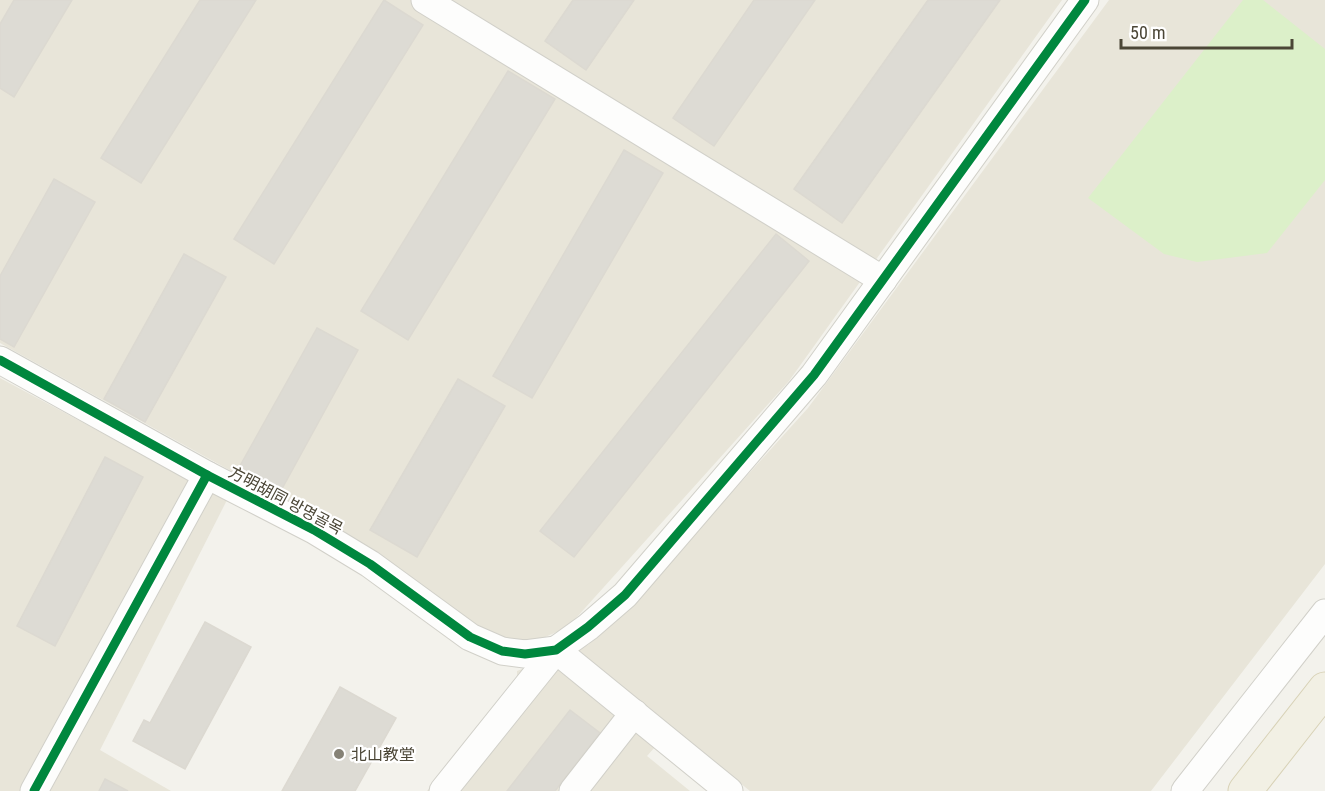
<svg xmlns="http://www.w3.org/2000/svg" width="1325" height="791" font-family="'Roboto Condensed','Noto Sans SC','Noto Sans KR',sans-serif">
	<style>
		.residential { fill: #e8e5d9 }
		.green { fill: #dcf0c9 }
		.building { fill: #dddbd4; stroke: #dcd9d1; stroke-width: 1.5 }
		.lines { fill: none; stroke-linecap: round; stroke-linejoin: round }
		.minor-casing { stroke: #d1d0c9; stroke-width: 29 }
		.major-casing { stroke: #d8d2b7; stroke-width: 35 }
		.minor { stroke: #fdfdfc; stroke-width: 27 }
		.major { stroke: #f2f0e4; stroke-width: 33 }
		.cycleway-casing { stroke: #fff; stroke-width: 13 }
		.cycleway { stroke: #00873e; stroke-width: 9 }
		.poi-dot { fill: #868276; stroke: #fff; stroke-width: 2 }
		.labels { text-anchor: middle; stroke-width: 4.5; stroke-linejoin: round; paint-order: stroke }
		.street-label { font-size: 16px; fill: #4b4636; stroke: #fff }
		.poi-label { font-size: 16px; fill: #4b4636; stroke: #fff; text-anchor: start }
	</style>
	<rect width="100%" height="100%" fill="#f3f2ec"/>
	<g class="residential">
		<polygon points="0,0 1062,0 789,381 568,627 536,641 506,641 484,635 309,514 0,343"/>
		<polygon points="1109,0 1325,0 1325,564 1151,791 750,791 672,728 647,756 690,791 427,791 517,680 517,671 588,645 614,623 808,408"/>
		<polygon points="0,378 227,500 100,750 171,791 0,791"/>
	</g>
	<polygon class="green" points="1243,0 1263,0 1325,49 1325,180 1267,253 1197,262 1164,254 1088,198"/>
	<g class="building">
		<polygon points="14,0 72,0 14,97 0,88 0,24"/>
		<polygon points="200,0 256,0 141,183 101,158"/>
		<polygon points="384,0 423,25 274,264 234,239"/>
		<polygon points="573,0 634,0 586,70 545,41"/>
		<polygon points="754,0 815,0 714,146 673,118"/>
		<polygon points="928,0 1000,0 842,223 794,189"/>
		<polygon points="508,71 555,99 408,340 361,311"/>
		<polygon points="624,150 663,173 532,398 493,376"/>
		<polygon points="54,179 95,202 14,347 0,339 0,276"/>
		<polygon points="776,234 809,261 574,557 540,531"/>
		<polygon points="184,254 226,277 145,422 104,399"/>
		<polygon points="317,328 358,350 278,496 236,473"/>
		<polygon points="458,379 505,406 417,557 370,530"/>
		<polygon points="105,457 143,477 55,646 17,626"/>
		<polygon points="205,622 251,647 185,769 133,741 144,720 150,723"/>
		<polygon points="340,687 396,718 355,791 282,791"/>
		<polygon points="570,710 600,733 555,791 507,791"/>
		<polygon points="105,779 128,791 99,791"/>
	</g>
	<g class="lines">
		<defs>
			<g id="minor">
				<polyline points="425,0 883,280"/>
				<polyline points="0,360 207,475 314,530 370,564 470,637 502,651 525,654 556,650"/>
				<polyline points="556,650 729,791"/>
				<polyline points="34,791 207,475"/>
				<polyline points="443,791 556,650 588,627 625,595 814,375 1085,0"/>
				<polyline points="573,791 634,713"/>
				<polyline points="1185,791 1325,613"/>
			</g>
			<polyline id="major" points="1245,791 1325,689"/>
		</defs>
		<use href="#minor" class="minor-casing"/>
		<use href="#major" class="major-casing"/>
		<use href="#minor" class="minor"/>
		<use href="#major" class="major"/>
		<defs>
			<g id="cycleway">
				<polyline points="0,360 207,475 314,530 370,564 470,637 502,651 525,654 556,650 588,627 625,595 814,375 1085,0"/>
				<polyline points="34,791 207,475"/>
			</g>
		</defs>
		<use href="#cycleway" class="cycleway-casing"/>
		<use href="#cycleway" class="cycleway"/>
	</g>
	<circle class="poi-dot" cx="339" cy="754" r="6"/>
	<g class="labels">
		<g class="street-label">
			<text transform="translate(286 500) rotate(28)" y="6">方明胡同 방명골목</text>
		</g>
		<g class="poi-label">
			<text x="351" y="760">北山教堂</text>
		</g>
	</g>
	<path d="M1121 39v9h171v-9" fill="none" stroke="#4b4636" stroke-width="3"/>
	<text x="1130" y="39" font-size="18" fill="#4b4636" stroke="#ffffff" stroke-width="4.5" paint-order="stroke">50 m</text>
</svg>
